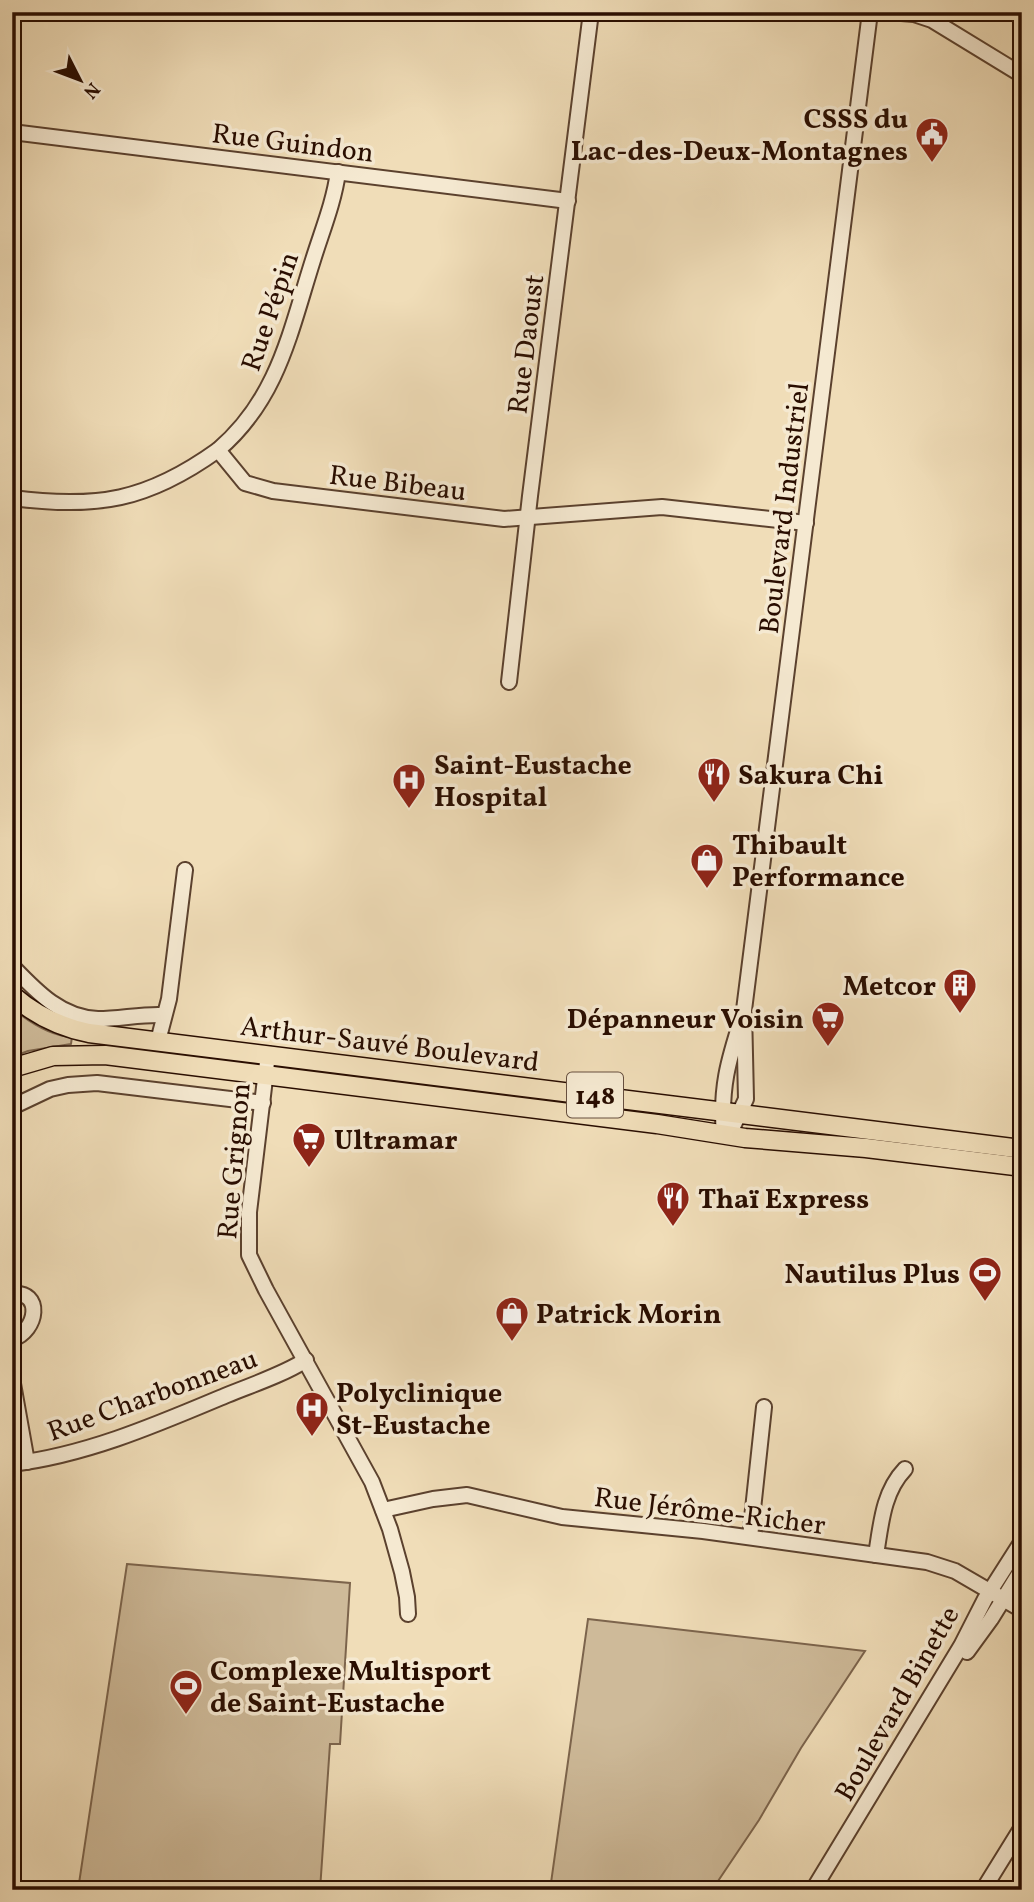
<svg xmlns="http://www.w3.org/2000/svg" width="1034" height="1902" font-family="Vollkorn,serif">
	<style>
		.green { fill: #ceba99; stroke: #7c644c; stroke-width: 2 }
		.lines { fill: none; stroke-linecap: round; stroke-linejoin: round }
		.minor-casing { stroke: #5b412e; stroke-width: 18 }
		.major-casing { stroke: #290d00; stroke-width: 21 }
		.minor { stroke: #f5e9d1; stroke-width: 14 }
		.major { stroke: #f0ddb8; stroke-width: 18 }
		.labels { text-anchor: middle; stroke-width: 7; stroke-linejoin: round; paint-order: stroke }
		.shield { fill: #f5e9d1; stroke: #664f3f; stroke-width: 2 }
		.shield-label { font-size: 26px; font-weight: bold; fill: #290d00 }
		.poi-label { font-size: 28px; font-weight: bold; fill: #290d00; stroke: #f5e9d1; text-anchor: start }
		.street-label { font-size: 28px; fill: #290d00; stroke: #f5e9d1 }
	</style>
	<rect width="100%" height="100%" fill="#f0ddb8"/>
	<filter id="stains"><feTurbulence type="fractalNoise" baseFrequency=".00286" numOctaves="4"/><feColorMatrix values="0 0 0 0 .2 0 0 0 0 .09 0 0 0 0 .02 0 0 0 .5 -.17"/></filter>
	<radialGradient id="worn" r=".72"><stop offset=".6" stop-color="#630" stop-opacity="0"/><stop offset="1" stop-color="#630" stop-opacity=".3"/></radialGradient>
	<g class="green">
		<path d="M12 1008C29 1022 50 1036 72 1037L71 1044 28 1051 12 1057Z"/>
		<polygon points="127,1564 350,1583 340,1744 330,1744 320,1890 78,1890"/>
		<polygon points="588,1619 865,1651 801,1748 759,1820 712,1890 550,1890"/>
	</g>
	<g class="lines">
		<defs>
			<g id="minor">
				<polyline points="889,12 914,14 932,20 1022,75"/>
				<polyline points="12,132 568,201"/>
				<path d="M218 450C278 399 290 332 313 260 322 231 334 202 338 172"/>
				<path d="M12 498C97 509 147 501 218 450L245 483 273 491 504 519 662 507 806 523"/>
				<polyline points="509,682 530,496 591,12"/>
				<path d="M12 966C36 991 61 1018 98 1019 120 1019 141 1014 163 1015"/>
				<polyline points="158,1041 169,999 185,870"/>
				<polyline points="268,1054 249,1212 249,1255 266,1290 372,1482 390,1529 402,1572 407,1597 408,1614"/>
				<polyline points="12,1107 50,1089 68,1085 97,1083 263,1103"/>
				<path d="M724 1134C720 1089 728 1061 742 1018"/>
				<polyline points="729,1135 746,1099 744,1010 870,12"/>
				<path d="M12 1294C43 1290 38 1331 12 1339"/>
				<polyline points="12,1378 27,1462"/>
				<path d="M12 1464C87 1455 158 1424 227 1395 254 1384 282 1375 306 1360"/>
				<polyline points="383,1510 433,1499 467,1495 562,1517 703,1531 927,1562 955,1571 1022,1610"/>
				<polyline points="750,1537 764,1407"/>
				<path d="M876 1555C881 1524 883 1492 905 1469"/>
				<polyline points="967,1652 991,1619 1022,1569"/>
				<polyline points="813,1890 961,1646 985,1599 1022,1541"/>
				<polyline points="983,1890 1022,1827"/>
			</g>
			<g id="major">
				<path d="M12 995C35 1015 59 1027 89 1033L1022 1149"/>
				<polyline points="12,1068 53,1056 105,1055 657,1124 745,1138 866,1148 1022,1167"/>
			</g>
		</defs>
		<use href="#minor" class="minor-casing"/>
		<use href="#major" class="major-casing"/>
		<use href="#minor" class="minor"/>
		<use href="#major" class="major"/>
	</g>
	<defs>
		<symbol id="civic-pin" viewBox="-11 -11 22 30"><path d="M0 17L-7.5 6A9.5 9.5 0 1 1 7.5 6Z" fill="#8f2418" stroke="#f5e9d1"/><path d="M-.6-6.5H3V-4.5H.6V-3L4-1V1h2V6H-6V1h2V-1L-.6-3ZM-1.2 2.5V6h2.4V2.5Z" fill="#fff"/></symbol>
		<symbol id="restaurant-pin" viewBox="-11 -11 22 30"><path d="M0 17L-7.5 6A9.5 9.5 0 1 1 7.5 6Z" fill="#8f2418" stroke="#f5e9d1"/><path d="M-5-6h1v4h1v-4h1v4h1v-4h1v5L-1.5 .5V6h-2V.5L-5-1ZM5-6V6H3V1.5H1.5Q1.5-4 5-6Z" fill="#fff"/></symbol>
		<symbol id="hospital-pin" viewBox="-11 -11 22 30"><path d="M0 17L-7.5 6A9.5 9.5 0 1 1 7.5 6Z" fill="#8f2418" stroke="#f5e9d1"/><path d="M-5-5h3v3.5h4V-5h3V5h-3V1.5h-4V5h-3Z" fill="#fff"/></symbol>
		<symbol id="shop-pin" viewBox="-11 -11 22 30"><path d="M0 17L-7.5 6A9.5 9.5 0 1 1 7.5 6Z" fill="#8f2418" stroke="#f5e9d1"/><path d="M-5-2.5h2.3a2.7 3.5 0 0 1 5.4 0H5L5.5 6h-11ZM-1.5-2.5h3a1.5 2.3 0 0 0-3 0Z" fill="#fff"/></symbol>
		<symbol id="building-pin" viewBox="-11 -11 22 30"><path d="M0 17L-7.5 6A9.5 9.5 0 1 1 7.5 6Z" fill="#8f2418" stroke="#f5e9d1"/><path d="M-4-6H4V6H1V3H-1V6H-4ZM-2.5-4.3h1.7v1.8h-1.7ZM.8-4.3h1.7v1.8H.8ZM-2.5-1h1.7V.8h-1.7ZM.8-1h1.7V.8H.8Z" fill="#fff"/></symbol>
		<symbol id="supermarket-pin" viewBox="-11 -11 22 30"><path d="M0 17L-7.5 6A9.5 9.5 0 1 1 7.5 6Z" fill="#8f2418" stroke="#f5e9d1"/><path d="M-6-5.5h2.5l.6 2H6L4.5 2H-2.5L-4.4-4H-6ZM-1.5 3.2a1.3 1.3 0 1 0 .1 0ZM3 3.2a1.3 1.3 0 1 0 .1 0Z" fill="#fff"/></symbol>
		<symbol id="stadium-pin" viewBox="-11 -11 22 30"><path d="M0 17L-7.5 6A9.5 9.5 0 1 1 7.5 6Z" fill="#8f2418" stroke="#f5e9d1"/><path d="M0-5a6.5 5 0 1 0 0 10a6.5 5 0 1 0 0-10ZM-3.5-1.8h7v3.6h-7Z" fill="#fff"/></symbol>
	</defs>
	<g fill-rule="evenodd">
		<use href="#civic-pin" x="913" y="115" width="38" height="52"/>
		<use href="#restaurant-pin" x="695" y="755" width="38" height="52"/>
		<use href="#hospital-pin" x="390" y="761" width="38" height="52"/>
		<use href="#shop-pin" x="688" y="841" width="38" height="52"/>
		<use href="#building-pin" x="941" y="966" width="38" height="52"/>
		<use href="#supermarket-pin" x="809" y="999" width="38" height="52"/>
		<use href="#supermarket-pin" x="290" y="1120" width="38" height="52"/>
		<use href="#restaurant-pin" x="654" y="1179" width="38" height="52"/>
		<use href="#stadium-pin" x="966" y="1254" width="38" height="52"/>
		<use href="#shop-pin" x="493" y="1294" width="38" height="52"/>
		<use href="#hospital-pin" x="293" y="1389" width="38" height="52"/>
		<use href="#stadium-pin" x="167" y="1667" width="38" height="52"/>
	</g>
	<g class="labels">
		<rect class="shield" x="567" y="1072.5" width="56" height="45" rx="5"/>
		<g class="shield-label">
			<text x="595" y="1104">148</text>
		</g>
		<g class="poi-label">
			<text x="908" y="128" text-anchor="end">CSSS du<tspan x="908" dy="32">Lac-des-Deux-Montagnes</tspan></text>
			<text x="434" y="774">Saint-Eustache<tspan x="434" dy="32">Hospital</tspan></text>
			<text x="738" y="784">Sakura Chi</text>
			<text x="732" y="854">Thibault<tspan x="732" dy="32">Performance</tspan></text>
			<text x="936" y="995" text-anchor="end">Metcor</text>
			<text x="804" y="1028" text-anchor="end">Dépanneur Voisin</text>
			<text x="334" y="1149">Ultramar</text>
			<text x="698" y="1208">Thaï Express</text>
			<text x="960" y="1283" text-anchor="end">Nautilus Plus</text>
			<text x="536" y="1323">Patrick Morin</text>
			<text x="336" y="1402">Polyclinique<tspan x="336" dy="32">St-Eustache</tspan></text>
			<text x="210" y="1680">Complexe Multisport<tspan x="210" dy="32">de Saint-Eustache</tspan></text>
		</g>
		<g class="street-label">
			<text transform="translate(293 142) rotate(7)" y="10">Rue Guindon</text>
			<text transform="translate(269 311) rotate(-71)" y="10">Rue Pépin</text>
			<text transform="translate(525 344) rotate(-83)" y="10">Rue Daoust</text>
			<text transform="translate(398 482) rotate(7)" y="10">Rue Bibeau</text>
			<text transform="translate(783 508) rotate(-83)" y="10">Boulevard Industriel</text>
			<text transform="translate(390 1043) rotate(7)" y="10">Arthur-Sauvé Boulevard</text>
			<text transform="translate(233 1161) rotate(-85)" y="10">Rue Grignon</text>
			<text transform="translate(152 1394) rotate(-20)" y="10">Rue Charbonneau</text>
			<text transform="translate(710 1510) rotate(7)" y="10">Rue Jérôme-Richer</text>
			<text transform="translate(896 1703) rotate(-60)" y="10">Boulevard Binette</text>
		</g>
	</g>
	<rect width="1034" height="1902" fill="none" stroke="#f0ddb8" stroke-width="42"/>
	<rect x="14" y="14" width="1006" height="1874" fill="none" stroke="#290d00" stroke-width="3.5"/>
	<rect x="21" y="21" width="992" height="1860" fill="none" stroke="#290d00" stroke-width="2"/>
	<g transform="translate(80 80) rotate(132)" stroke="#f5e9d1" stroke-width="5" paint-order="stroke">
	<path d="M0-5L12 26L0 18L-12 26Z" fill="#290d00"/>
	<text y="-10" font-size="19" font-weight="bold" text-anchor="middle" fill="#290d00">N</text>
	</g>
	<rect width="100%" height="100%" filter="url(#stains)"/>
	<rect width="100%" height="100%" fill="url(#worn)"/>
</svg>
